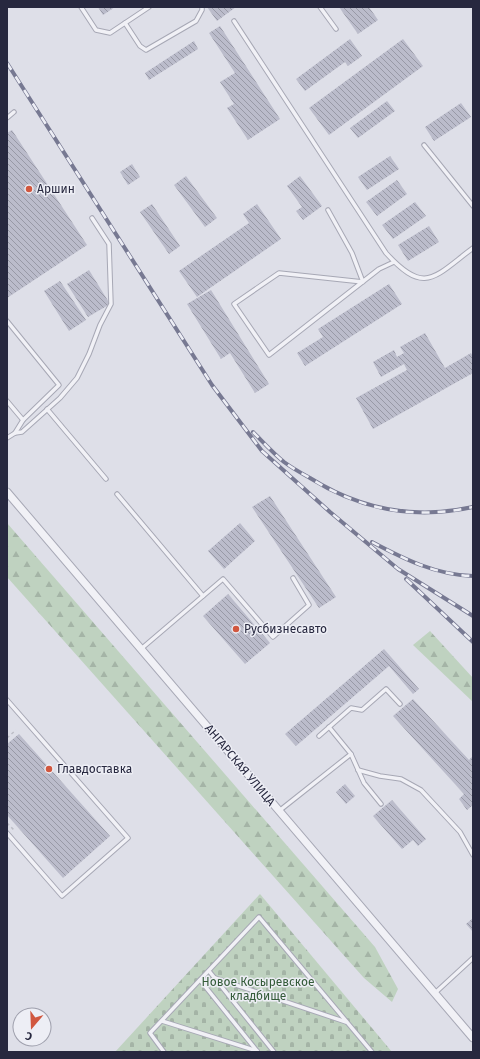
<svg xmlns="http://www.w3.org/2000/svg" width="480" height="1059" font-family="'Fira Sans',sans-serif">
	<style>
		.forest { fill: url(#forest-firs) }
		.cemetery { fill: url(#cemetery-stones) }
		.building { fill: url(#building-back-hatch) }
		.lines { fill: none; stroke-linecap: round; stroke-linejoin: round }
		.service-casing { stroke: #a7a8b5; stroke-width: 5.5 }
		.minor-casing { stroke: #a7a8b5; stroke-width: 9 }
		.path { stroke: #bcbdc6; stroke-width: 1.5; stroke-dasharray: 3 3; stroke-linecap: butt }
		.service { stroke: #f1f1f6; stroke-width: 3.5 }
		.minor { stroke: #f1f1f6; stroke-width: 7 }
		.rail-casing { stroke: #777992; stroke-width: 4 }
		.rail { stroke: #edeef5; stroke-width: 2.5; stroke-dasharray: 8; stroke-linecap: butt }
		.poi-dot { fill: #d1573f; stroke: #edeef5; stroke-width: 1.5 }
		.labels { text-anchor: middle; stroke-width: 3; stroke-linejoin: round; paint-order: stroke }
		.poi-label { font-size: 12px; fill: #27283f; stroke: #edeef5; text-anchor: start }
		.street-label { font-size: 12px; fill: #27283f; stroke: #edeef5 }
		.park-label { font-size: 12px; fill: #345b39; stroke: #edeef5 }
	</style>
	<defs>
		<pattern id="forest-firs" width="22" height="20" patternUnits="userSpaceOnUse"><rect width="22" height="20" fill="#bfd2c0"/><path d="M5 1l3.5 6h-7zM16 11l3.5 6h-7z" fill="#a4b4a6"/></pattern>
		<pattern id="cemetery-stones" width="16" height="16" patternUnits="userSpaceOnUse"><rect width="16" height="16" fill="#bfd2c0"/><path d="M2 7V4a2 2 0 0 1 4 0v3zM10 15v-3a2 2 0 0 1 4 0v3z" fill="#a4b4a6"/></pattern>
		<pattern id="building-back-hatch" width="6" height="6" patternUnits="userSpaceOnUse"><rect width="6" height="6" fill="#bbbccb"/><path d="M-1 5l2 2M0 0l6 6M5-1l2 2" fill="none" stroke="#9899a6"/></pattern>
	</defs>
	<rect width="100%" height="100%" fill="#dedfe8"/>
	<g class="forest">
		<polygon points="7,523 375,947 398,989 392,1002 364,978 7,577"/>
		<polygon points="430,631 473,678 473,702 413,645"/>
	</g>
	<polygon class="cemetery" points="260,894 392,1052 115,1052"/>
	<g class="building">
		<polygon points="98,7 115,7 103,15"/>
		<polygon points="207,7 236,7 217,21"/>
		<polygon points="339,7 369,7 378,20 358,34"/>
		<polygon points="220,26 280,119 248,140 227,108 234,104 220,82 235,73 209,33"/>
		<polygon points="350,39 362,56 348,66 345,62 305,91 296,79"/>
		<polygon points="403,39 423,66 329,135 309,108"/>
		<polygon points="194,41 198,49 149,80 145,73"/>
		<polygon points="387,101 395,111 358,138 350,128"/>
		<polygon points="461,103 471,117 434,141 425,127"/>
		<polygon points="12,130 87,245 7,298 7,133"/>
		<polygon points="390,156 399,169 367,190 358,177"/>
		<polygon points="132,164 140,177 128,185 120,172"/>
		<polygon points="186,176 217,218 205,227 174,185"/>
		<polygon points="300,176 322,206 303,220 296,211 302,207 287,186"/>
		<polygon points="397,180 407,194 377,216 366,202"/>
		<polygon points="415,202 426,216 393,239 382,225"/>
		<polygon points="152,204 180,246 169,254 140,212"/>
		<polygon points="257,204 281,239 197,297 179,271 249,223 243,214"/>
		<polygon points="429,226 439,242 408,261 398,245"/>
		<polygon points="89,270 110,304 88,317 67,284"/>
		<polygon points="60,281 86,320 69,331 44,291"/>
		<polygon points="389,284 402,304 305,366 297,353 323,337 318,329"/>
		<polygon points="211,290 269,384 255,393 230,353 221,359 187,304"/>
		<polygon points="425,333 445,368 471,353 473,357 473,373 373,429 356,398 407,370 404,364 381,377 373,362 394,350 397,357 404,353 400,347"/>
		<polygon points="270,496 336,597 319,608 252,507"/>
		<polygon points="240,523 255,541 224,569 208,551"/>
		<polygon points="228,594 270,643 245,664 203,616"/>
		<polygon points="384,649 419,689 413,694 389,666 296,746 285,734"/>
		<polygon points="413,699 469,760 473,756 473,805 467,810 459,799 464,794 393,716"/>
		<polygon points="19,734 110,836 63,878 7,815 7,744"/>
		<polygon points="345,784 355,796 346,804 336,792"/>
		<polygon points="392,800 426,839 418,846 413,840 402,849 373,816"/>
		<polygon points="473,918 473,932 466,924"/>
	</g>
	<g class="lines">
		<defs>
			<g id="service">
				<polyline points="81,7 96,30 110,33 149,7"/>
				<polyline points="320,7 336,29"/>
				<path d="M234 21 386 253C425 296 434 277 473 248"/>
				<polyline points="125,23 140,46 146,50 196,21 202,10 202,7"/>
				<polyline points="7,118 14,112"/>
				<polyline points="424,145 473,206"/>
				<polyline points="328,210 352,253 363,282 279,273 234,304 269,355 379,269 394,262"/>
				<polyline points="7,321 59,385 23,420 15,433 7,438"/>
				<polyline points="7,401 23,420"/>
				<polyline points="47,409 106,479"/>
				<polyline points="15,433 22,432 60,398 77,378 89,354 100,325 111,304 109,244 92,218"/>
				<polyline points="117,494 203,596"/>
				<polyline points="141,649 223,579 273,637 309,605 293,578"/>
				<polyline points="7,700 128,838 62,896 7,833"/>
				<polyline points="319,736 351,708 362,710 386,689 400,704"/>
				<polyline points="351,754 364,783 381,804"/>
				<polyline points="358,770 380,776 401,779 421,790 460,832 473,855"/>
				<polyline points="279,811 351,754 329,727"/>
				<polyline points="209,971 274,1052"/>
				<polyline points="215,978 346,1022"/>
				<polyline points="200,980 257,1051"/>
				<polyline points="435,993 473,958"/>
				<polyline points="162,1021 257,1051"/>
				<polyline points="164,1052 150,1033 259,917 372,1052"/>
			</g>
			<polyline id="minor" points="7,492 473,1038"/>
		</defs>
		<use href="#service" class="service-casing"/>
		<use href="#minor" class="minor-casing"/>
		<g class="path">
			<polyline points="7,738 16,730"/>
			<polyline points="7,823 15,831"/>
		</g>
		<use href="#service" class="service"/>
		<use href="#minor" class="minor"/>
		<defs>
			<g id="rail">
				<polyline points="7,63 212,385 262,451 330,512 398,569 473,616"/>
				<path d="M253 432C263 442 273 453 284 462 292 468 301 473 310 478 361 510 414 520 473 507"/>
				<path d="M372 542C404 559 436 575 473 576"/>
				<polyline points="406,579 473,642"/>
			</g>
		</defs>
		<use href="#rail" class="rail-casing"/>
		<use href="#rail" class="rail"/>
	</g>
	<g class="poi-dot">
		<circle cx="29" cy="189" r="4"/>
		<circle cx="236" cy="629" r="4"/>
		<circle cx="49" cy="769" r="4"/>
	</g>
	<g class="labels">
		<g class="poi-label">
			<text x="37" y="193">Аршин</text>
			<text x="244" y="633">Русбизнесавто</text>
			<text x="57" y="773">Главдоставка</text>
		</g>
		<g class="street-label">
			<text transform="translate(240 765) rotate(50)" y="4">АНГАРСКАЯ УЛИЦА</text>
		</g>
		<g class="park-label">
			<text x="258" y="986">Новое Косыревское<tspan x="258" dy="14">кладбище</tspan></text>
		</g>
	</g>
	<rect width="480" height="1059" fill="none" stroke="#27283f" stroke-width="16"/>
	<g transform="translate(32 1027) rotate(199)"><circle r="19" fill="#edeef5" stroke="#9e9fac"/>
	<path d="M0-3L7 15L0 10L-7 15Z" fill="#d1573f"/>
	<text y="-6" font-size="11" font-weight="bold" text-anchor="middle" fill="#27283f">С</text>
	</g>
</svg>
